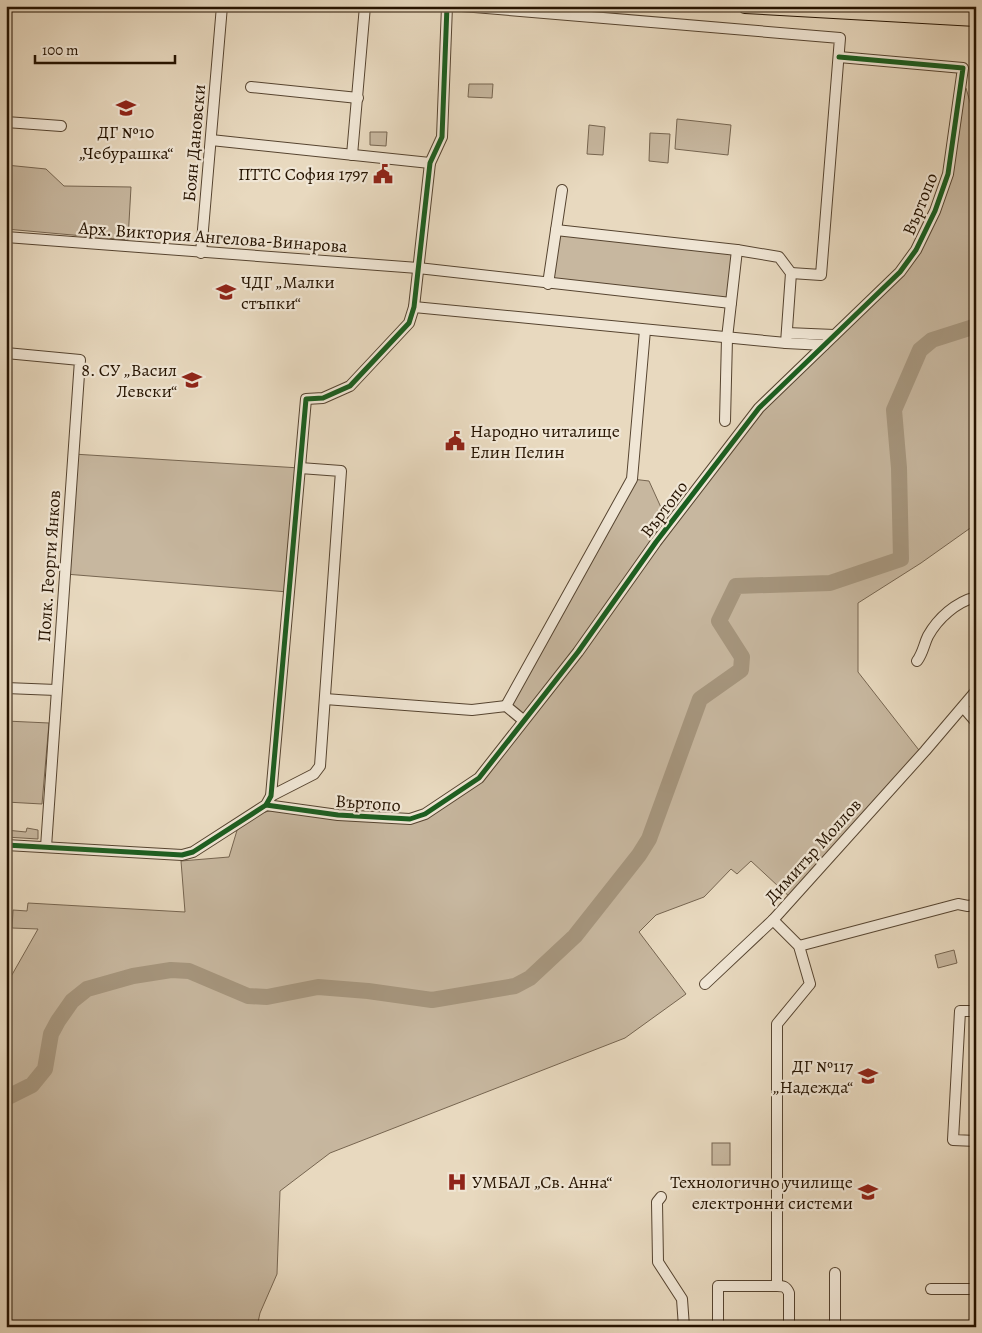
<svg xmlns="http://www.w3.org/2000/svg" width="982" height="1333" font-family="Alegreya,serif">
	<style>
		.green { fill: #c7b79f; stroke: #766550 }
		.lines { fill: none; stroke-linecap: round; stroke-linejoin: round }
		.river { stroke: #a6967e; stroke-width: 16 }
		.minor-casing { stroke: #564430; stroke-width: 12 }
		.major-casing { stroke: #251300; stroke-width: 16 }
		.minor { stroke: #f0e6d5; stroke-width: 10 }
		.major { stroke: #e8d9bf; stroke-width: 14 }
		.cycleway-casing { stroke: #f0e6d5; stroke-width: 8 }
		.cycleway { stroke: #1b5e20; stroke-width: 5 }
		.labels { text-anchor: middle; stroke-width: 4.5; stroke-linejoin: round; paint-order: stroke }
		.poi-label { font-size: 18px; fill: #251300; stroke: #f0e6d5; text-anchor: end }
		.street-label { font-size: 18px; fill: #251300; stroke: #f0e6d5 }
	</style>
	<rect width="100%" height="100%" fill="#e8d9bf"/>
	<filter id="stains"><feTurbulence type="fractalNoise" baseFrequency=".004" numOctaves="4"/><feColorMatrix values="0 0 0 0 .2 0 0 0 0 .09 0 0 0 0 .02 0 0 0 .5 -.17"/></filter>
	<radialGradient id="worn" r=".72"><stop offset=".6" stop-color="#630" stop-opacity="0"/><stop offset="1" stop-color="#630" stop-opacity=".3"/></radialGradient>
	<g class="green">
		<polygon points="469,84 493,84 492,98 468,97"/>
		<polygon points="961,87 966,88 976,123 976,524 921,563 858,603 858,672 922,754 792,899 751,861 737,874 731,869 704,897 656,915 639,932 686,994 625,1038 330,1153 280,1191 277,1274 260,1313 257,1327 6,1327 6,981 9,980 38,929 12,928 13,910 27,911 28,903 185,912 181,861 229,857 238,827 254,815 273,810 340,817 425,814 479,778 523,720 506,706 632,479 649,481 669,525 759,408 900,272 948,174"/>
		<polygon points="677,119 731,125 728,155 675,149"/>
		<polygon points="589,125 605,127 603,155 587,154"/>
		<polygon points="370,132 387,132 386,146 370,145"/>
		<polygon points="650,133 670,134 668,163 649,161"/>
		<polygon points="6,165 46,169 64,186 131,187 128,240 6,229"/>
		<polygon points="556,230 737,250 731,303 548,284"/>
		<polygon points="73,454 300,468 288,592 65,574"/>
		<polygon points="6,721 49,723 42,804 6,802"/>
		<polygon points="27,828 38,830 38,839 6,837 6,830 26,832"/>
		<polygon points="954,950 957,963 938,968 935,955"/>
		<rect x="712" y="1143" width="18" height="22"/>
	</g>
	<g class="lines">
		<polyline class="river" points="6,1098 32,1085 45,1069 51,1034 58,1021 72,1001 87,989 133,976 171,970 189,971 248,996 267,997 318,987 368,991 432,1000 515,986 530,978 575,936 639,855 649,839 700,699 741,670 742,657 719,621 736,586 830,583 901,559 899,468 894,410 920,350 932,340 976,326"/>
		<defs>
			<g id="minor">
				<polyline points="462,6 840,38 821,275 791,273"/>
				<polyline points="251,87 358,98"/>
				<polyline points="6,122 61,126"/>
				<polyline points="211,140 430,163"/>
				<polyline points="352,155 365,6"/>
				<polyline points="556,230 737,250 779,257 791,273 786,343"/>
				<polyline points="6,237 418,268 731,303"/>
				<polyline points="201,253 222,6"/>
				<polyline points="548,284 562,190"/>
				<polyline points="414,307 786,343 824,345"/>
				<polyline points="787,333 834,335"/>
				<polyline points="6,353 80,360 46,847"/>
				<polyline points="725,421 727,338 737,250"/>
				<path d="M917 661C923 653 924 644 928 636 938 618 956 602 976 597"/>
				<polyline points="6,688 56,690"/>
				<polyline points="325,699 472,710 506,706 523,720"/>
				<polyline points="506,706 632,479 645,330"/>
				<polyline points="963,707 976,722"/>
				<polyline points="271,796 314,774 320,766 341,471 300,468"/>
				<polyline points="266,805 338,815 410,819 425,814 479,778 578,652 656,542 759,408 900,272 916,250 935,211 948,174 963,68 839,57"/>
				<polyline points="6,845 182,855 193,852 266,805 271,796 306,399 323,398 350,386 409,323 414,307 430,163 442,137 447,6"/>
				<polyline points="773,920 799,946 810,984 777,1024 777,1286"/>
				<polyline points="799,946 958,904 968,906 976,904"/>
				<polyline points="705,984 773,920 925,751 976,691"/>
				<polyline points="976,1011 960,1011 953,1140 976,1141"/>
				<polyline points="661,1197 657,1202 658,1262 682,1299 684,1327"/>
				<polyline points="931,1289 976,1289"/>
				<path d="M718 1327V1286H777C783 1286 786 1286 789 1293V1327"/>
				<polyline points="835,1327 835,1273"/>
			</g>
			<polyline id="major" points="745,6 976,19"/>
		</defs>
		<use href="#minor" class="minor-casing"/>
		<use href="#major" class="major-casing"/>
		<use href="#minor" class="minor"/>
		<use href="#major" class="major"/>
		<defs>
			<g id="cycleway">
				<polyline points="266,805 338,815 410,819 425,814 479,778 578,652 656,542 759,408 900,272 916,250 935,211 948,174 963,68 839,57"/>
				<polyline points="6,845 182,855 193,852 266,805 271,796 306,399 323,398 350,386 409,323 414,307 430,163 442,137 447,6"/>
			</g>
		</defs>
		<use href="#cycleway" class="cycleway-casing"/>
		<use href="#cycleway" class="cycleway"/>
	</g>
	<defs>
		<symbol id="school-bare" viewBox="-9 -9 18 18"><path d="M0-5L7-2L0 1L-7-2ZM-4 1L0 2.5L4 1V4Q0 6-4 4Z" fill="#8f2418" stroke="#f0e6d5" stroke-width="2.5" paint-order="stroke"/></symbol>
		<symbol id="civic-bare" viewBox="-9 -9 18 18"><path d="M-.6-6.5H3V-4.5H.6V-3L4-1V1h2V6H-6V1h2V-1L-.6-3ZM-1.2 2.5V6h2.4V2.5Z" fill="#8f2418" stroke="#f0e6d5" stroke-width="2.5" paint-order="stroke"/></symbol>
		<symbol id="hospital-bare" viewBox="-9 -9 18 18"><path d="M-5-5h3v3.5h4V-5h3V5h-3V1.5h-4V5h-3Z" fill="#8f2418" stroke="#f0e6d5" stroke-width="2.5" paint-order="stroke"/></symbol>
	</defs>
	<g fill-rule="evenodd">
		<use href="#school-bare" x="112" y="94" width="28" height="28"/>
		<use href="#civic-bare" x="369" y="160" width="28" height="28"/>
		<use href="#school-bare" x="212" y="278" width="28" height="28"/>
		<use href="#school-bare" x="178" y="366" width="28" height="28"/>
		<use href="#civic-bare" x="441" y="427" width="28" height="28"/>
		<use href="#school-bare" x="854" y="1062" width="28" height="28"/>
		<use href="#hospital-bare" x="443" y="1168" width="28" height="28"/>
		<use href="#school-bare" x="854" y="1178" width="28" height="28"/>
	</g>
	<g class="labels">
		<g class="poi-label">
			<text x="126" y="138" text-anchor="middle">ДГ №10<tspan x="126" dy="21">„Чебурашка“</tspan></text>
			<text x="368" y="180">ПТТС София 1797</text>
			<text x="241" y="288" text-anchor="start">ЧДГ „Малки<tspan x="241" dy="21">стъпки“</tspan></text>
			<text x="177" y="376">8. СУ „Васил<tspan x="177" dy="21">Левски“</tspan></text>
			<text x="470" y="437" text-anchor="start">Народно читалище<tspan x="470" dy="21">Елин Пелин</tspan></text>
			<text x="853" y="1072">ДГ №117<tspan x="853" dy="21">„Надежда“</tspan></text>
			<text x="472" y="1188" text-anchor="start">УМБАЛ „Св. Анна“</text>
			<text x="853" y="1188">Технологично училище<tspan x="853" dy="21">електронни системи</tspan></text>
		</g>
		<g class="street-label">
			<text transform="translate(194 143) rotate(-85)" y="6">Боян Дановски</text>
			<text transform="translate(920 204) rotate(-68)" y="6">Въртопо</text>
			<text transform="translate(213 237) rotate(4)" y="6">Арх. Виктория Ангелова-Винарова</text>
			<text transform="translate(664 509) rotate(-53)" y="6">Въртопо</text>
			<text transform="translate(49 566) rotate(-86)" y="6">Полк. Георги Янков</text>
			<text transform="translate(368 803) rotate(4)" y="6">Въртопо</text>
			<text transform="translate(813 851) rotate(-48)" y="6">Димитър Моллов</text>
		</g>
	</g>
	<rect width="982" height="1333" fill="none" stroke="#e8d9bf" stroke-width="25"/>
	<rect x="8" y="8" width="967" height="1318" fill="none" stroke="#251300" stroke-width="2.5"/>
	<rect x="12" y="12" width="957" height="1308" fill="none" stroke="#251300"/>
	<path d="M35 55v8h140v-8" fill="none" stroke="#251300" stroke-width="2.5"/>
	<text x="42" y="55" font-size="15" fill="#251300" stroke="#f0e6d5" stroke-width="4" paint-order="stroke">100 m</text>
	<rect width="100%" height="100%" filter="url(#stains)"/>
	<rect width="100%" height="100%" fill="url(#worn)"/>
</svg>
